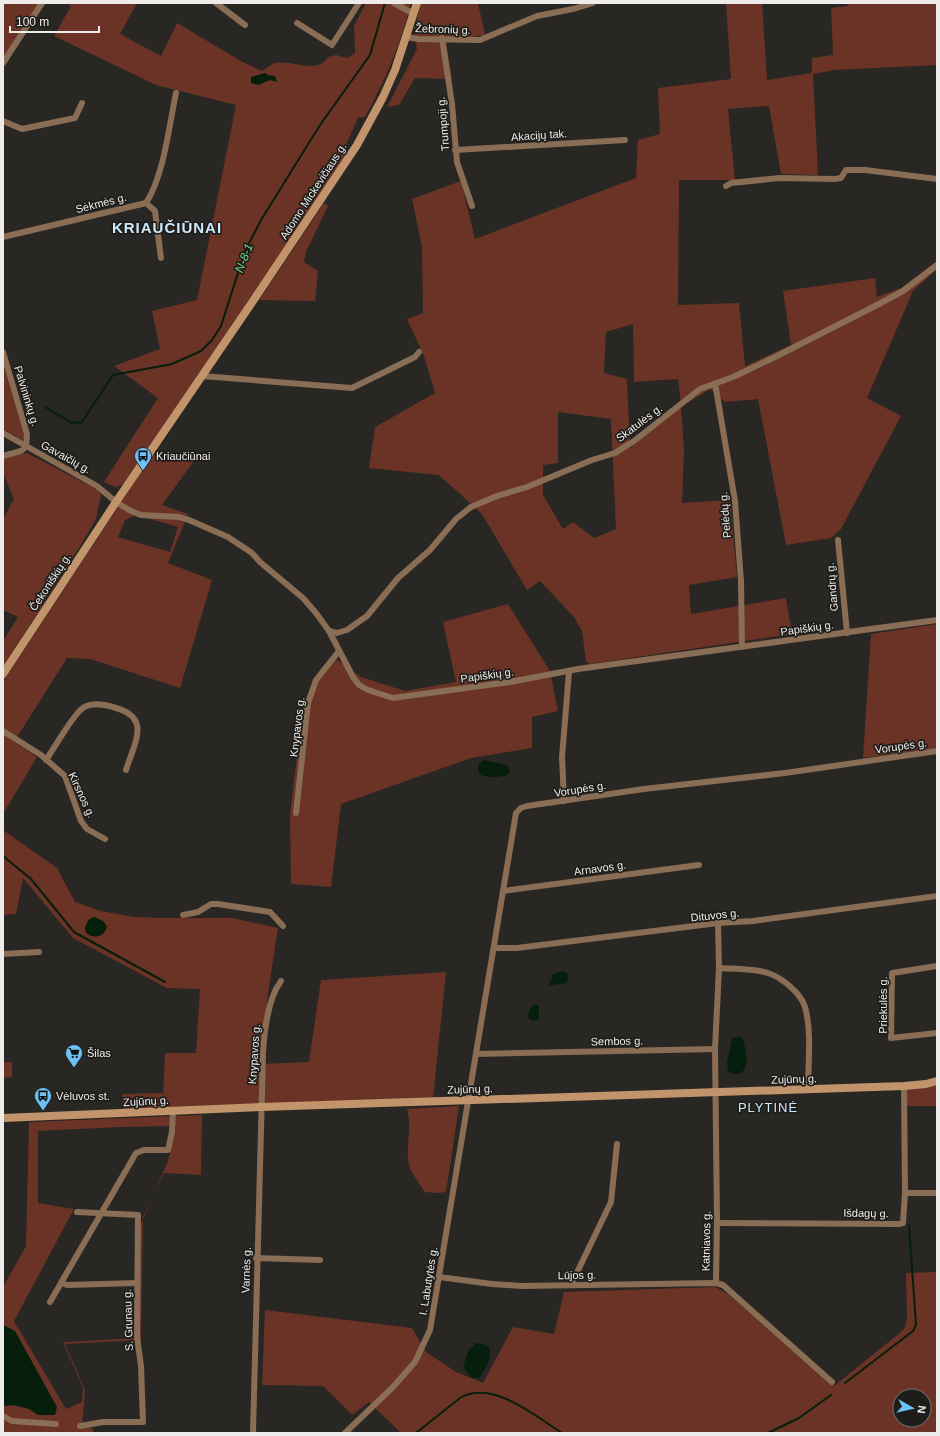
<svg xmlns="http://www.w3.org/2000/svg" width="940" height="1436" font-family="Arial,sans-serif">
	<style>
		.green { fill: #6a3326; fill-rule: evenodd }
		.water { fill: #061e0c }
		.lines { fill: none; stroke-linecap: round; stroke-linejoin: round }
		.stream { stroke: #061e0c; stroke-width: 2 }
		.minor { stroke: #896d54; stroke-width: 6 }
		.secondary { stroke: #c1946b; stroke-width: 8 }
		.labels { text-anchor: middle; stroke-width: 3.5; stroke-linejoin: round; paint-order: stroke }
		.street-label { font-size: 11px; fill: #edecea; stroke: #1e1d1a }
		.poi-label { font-size: 11px; fill: #edecea; stroke: #1e1d1a; text-anchor: start }
		.water-label { font-size: 12px; font-style: italic; fill: #76da8c; stroke: #1e1d1a }
		.quarter-label { font-size: 13px; letter-spacing: 1px; fill: #cce9fc; stroke: #1e1d1a }
		.district-label { font-size: 15px; font-weight: bold; letter-spacing: 1px; fill: #cce9fc; stroke: #1e1d1a }
	</style>
	<rect width="100%" height="100%" fill="#282723"/>
	<g class="green">
		<polygon points="3,3 45,3 3,67"/>
		<path d="M67 3H137L120 34 161 56 177 23 241 61 262 71C267 68 271 64 276 63 294 60 316 75 328 57L336 55 347 58 355 53 354 26 366 3H411C401 44 385 81 365 117L358 118 346 145 348 151 327 185 123 485 115 487 104 482 158 398 114 366 160 349 152 311 197 300 236 105 156 85 54 36 71 6Z"/>
		<polygon points="421,3 478,3 485,35 446,41 452,79 415,78 399,105 387,107 417,49 414,31"/>
		<path d="M726 3H762L767 80 812 73V58L833 55 831 8 848 6V3H937V65L835 70 813 74 818 175 781 174 769 106 728 109 735 180H679L678 305 739 303 745 366 791 345 783 291 875 278 877 297 901 288 937 261V269L913 291 867 398 901 416 841 529 831 538 786 545 758 399 725 402 710 389 681 407 684 450 682 503 730 500 737 577 689 585 691 614 786 598 792 634 590 664 586 661 582 631 574 617 540 581 527 590 482 514 439 475 369 468 375 427 435 393 424 356 407 319 423 313 422 247 412 199 461 181 475 239 636 178 638 140 660 134 658 88 731 79ZM633 324 634 382 678 379 681 404 630 448 627 379 604 373 606 332ZM558 412 611 419 616 529 594 538 573 522 563 529 543 495V465L558 463Z"/>
		<polygon points="324,203 328,206 306,252 304,262 318,271 315,301 259,300"/>
		<polygon points="3,363 25,436 24,439 22,440 3,429"/>
		<polygon points="27,453 98,490 101,495 96,519 82,543 3,667 3,641 18,617 3,610 3,519 14,499 3,473 3,459"/>
		<path d="M152 455 196 458 162 505 188 514 168 563 212 580 180 688 90 659 67 658 14 742 37 757 3 814V682ZM136 515 178 527 170 552 118 537 125 520Z"/>
		<polygon points="508,604 550,671 558,711 532,717 532,748 471,758 341,804 331,887 291,884 290,815 303,705 317,676 336,659 361,677 405,691 456,682 443,622"/>
		<polygon points="937,624 937,748 863,758 871,634"/>
		<polygon points="3,830 57,868 75,902 101,911 134,917 161,918 232,918 278,928 261,1041 259,1064 309,1062 321,980 446,972 433,1098 123,1111 122,1094 163,1093 165,1053 196,1053 200,989 167,988 73,938 23,878 16,914 3,915"/>
		<polygon points="3,1062 12,1062 12,1077 3,1078"/>
		<polygon points="937,1085 937,1106 906,1106 905,1089"/>
		<path d="M459 1106 446 1192 438 1193 425 1192C420 1184 413 1176 410 1168 404 1149 413 1130 407 1109Z"/>
		<path d="M202 1115 201 1175 164 1173 143 1217 141 1340 65 1344 85 1390 82 1425 93 1429V1433H3V1406L14 1405 33 1410 15 1332 3 1325V1287L26 1246 29 1122ZM176 1126 168 1161 141 1224 139 1338 63 1342 83 1388 82 1402 66 1409 14 1321 74 1209 38 1203V1131L120 1127Z"/>
		<path d="M936 1240H937V1433H401L369 1402 352 1415 323 1386 262 1385 265 1310 412 1328 426 1352 456 1372 483 1383 513 1327 554 1334 564 1292 715 1287 728 1294 834 1386 901 1332 905 1327 907 1319 906 1273 936 1272ZM900 1396H924V1420H900Z"/>
	</g>
	<g class="water">
		<polygon points="265,73 268,75 275,76 277,82 270,80 258,85 251,83 251,77"/>
		<path d="M484 760 506 765 509 767 510 773C505 778 488 778 481 775L478 771 479 763Z"/>
		<path d="M94 917 103 921 107 926C105 936 95 940 86 933L85 928 88 920Z"/>
		<polygon points="561,971 567,973 568,979 566,983 547,986 551,981 553,974"/>
		<polygon points="534,1004 539,1006 539,1019 535,1021 530,1020 528,1016 530,1008"/>
		<path d="M738 1036 742 1038C746 1047 752 1072 737 1074 733 1075 731 1074 728 1071L727 1062 732 1039Z"/>
		<polygon points="3,1325 15,1331 57,1407 55,1415 38,1415 29,1409 14,1405 3,1406"/>
		<path d="M476 1343 483 1344 489 1347C492 1358 486 1369 479 1378H472L464 1368C465 1357 467 1351 476 1343Z"/>
	</g>
	<g class="lines">
		<g class="stream">
			<polyline points="45,407 72,423 82,422 113,375 172,364 201,351 212,340 221,326 245,251 261,220 320,125 370,55 385,3"/>
			<polyline points="3,856 31,879 74,932 165,982"/>
			<polyline points="845,1383 913,1331 916,1325 909,1225"/>
			<path d="M416 1433 460 1398C492 1379 535 1416 562 1433"/>
			<polyline points="768,1433 799,1418 831,1395"/>
		</g>
		<g class="minor">
			<polyline points="216,3 245,25"/>
			<polyline points="394,3 414,14"/>
			<polyline points="297,23 332,45 359,3"/>
			<polyline points="407,37 418,39 480,40 537,16 573,9 593,3"/>
			<polyline points="442,38 452,104 457,162 472,206"/>
			<polyline points="3,63 42,3"/>
			<polyline points="3,121 22,129 75,118 82,103"/>
			<polyline points="455,150 625,140"/>
			<polyline points="726,186 731,183 780,178 835,179 841,178 846,170 865,170 937,179"/>
			<path d="M146 203C164 175 169 126 176 93"/>
			<polyline points="3,237 146,203 155,211 161,258"/>
			<polyline points="3,352 27,434 26,447"/>
			<polyline points="202,376 352,388 415,357 419,352"/>
			<polyline points="715,383 735,501 741,581 742,647"/>
			<polyline points="3,433 97,486 116,502 131,511 141,515 179,517 189,520 228,537 252,553 260,562 303,598 316,613 329,631 353,677 359,685 368,690 393,698 510,682 578,669 937,620"/>
			<polyline points="3,456 21,451 26,447"/>
			<polyline points="838,540 847,633"/>
			<polyline points="329,631 337,633 347,630 367,616 398,578 430,550 456,519 471,507 497,496 527,487 592,460 615,453 634,441 700,389 733,377 773,358 879,304 903,291 937,265"/>
			<polyline points="3,731 41,755 65,776 81,821 87,829 105,839"/>
			<path d="M46 760C54 749 73 714 83 708 92 702 103 704 113 707 152 717 135 741 126 770"/>
			<polyline points="564,801 562,757 569,672"/>
			<polyline points="296,813 308,703 316,680 339,651"/>
			<polyline points="503,891 699,865"/>
			<polyline points="183,915 198,912 211,904 218,904 270,912 283,926"/>
			<polyline points="495,948 517,948 718,923 753,921 937,896"/>
			<polyline points="3,954 39,952"/>
			<polyline points="937,966 892,973 891,1038 937,1033"/>
			<path d="M719 968C735 969 752 968 768 973 781 977 801 993 805 1007 812 1031 808 1065 808 1090"/>
			<polyline points="476,1054 715,1049"/>
			<polyline points="905,1193 937,1193"/>
			<polyline points="77,1212 138,1215 137,1337 141,1366 143,1422 103,1422 80,1426"/>
			<polyline points="717,1223 899,1224 903,1223 905,1193 904,1086"/>
			<polyline points="256,1258 320,1260"/>
			<polyline points="439,1277 492,1284 521,1286 716,1283 723,1285 832,1382"/>
			<polyline points="61,1283 67,1285 137,1283"/>
			<polyline points="716,1283 717,1220 715,1049 719,968 718,923"/>
			<polyline points="571,1285 611,1202 617,1144"/>
			<polyline points="50,1302 136,1153 144,1150 168,1150 172,1132 173,1111"/>
			<polyline points="3,1416 12,1421 56,1424"/>
			<path d="M253 1433 263 1054C264 1033 268 998 281 981"/>
			<polyline points="345,1433 393,1387 415,1362 430,1330 516,813 521,808 527,806 644,789 785,773 937,751"/>
		</g>
		<g class="secondary">
			<polyline points="3,674 116,502 253,301 357,145 383,97 395,70 417,3"/>
			<polyline points="3,1118 261,1107 904,1086 926,1084 937,1081"/>
		</g>
	</g>
	<defs>
		<symbol id="bus-pin" viewBox="-11 -11 22 30"><path d="M0 17L-7.5 6A9.5 9.5 0 1 1 7.5 6Z" fill="#6dc2f3" stroke="#1e1d1a"/><path d="M-5-6H5V4H4V6H2V4H-2V6H-4V4H-5ZM-3.5-4V0h7V-4ZM-3.5 1.2v1.5H-2V1.2ZM2 1.2v1.5H3.5V1.2Z" fill="#111"/></symbol>
		<symbol id="supermarket-pin" viewBox="-11 -11 22 30"><path d="M0 17L-7.5 6A9.5 9.5 0 1 1 7.5 6Z" fill="#6dc2f3" stroke="#1e1d1a"/><path d="M-6-5.5h2.5l.6 2H6L4.5 2H-2.5L-4.4-4H-6ZM-1.5 3.2a1.3 1.3 0 1 0 .1 0ZM3 3.2a1.3 1.3 0 1 0 .1 0Z" fill="#111"/></symbol>
	</defs>
	<g fill-rule="evenodd">
		<use href="#bus-pin" x="133" y="446" width="20" height="27"/>
		<use href="#supermarket-pin" x="64" y="1043" width="20" height="27"/>
		<use href="#bus-pin" x="33" y="1086" width="20" height="27"/>
	</g>
	<g class="labels">
		<g class="street-label">
			<text transform="translate(443 29) rotate(2)" y="4">Žebronių g.</text>
			<text transform="translate(443 124) rotate(-95)" y="4">Trumpoji g.</text>
			<text transform="translate(539 135) rotate(-4)" y="4">Akacijų tak.</text>
			<text transform="translate(313 191) rotate(-57)" y="4">Adomo Mickevičiaus g.</text>
			<text transform="translate(101 203) rotate(-14)" y="4">Sėkmės g.</text>
			<text transform="translate(27 396) rotate(73)" y="4">Palvininkų g.</text>
			<text transform="translate(639 423) rotate(-37)" y="4">Skatulės g.</text>
			<text transform="translate(66 457) rotate(29)" y="4">Gavaičių g.</text>
			<text transform="translate(725 515) rotate(-95)" y="4">Pelėdų g.</text>
			<text transform="translate(50 582) rotate(-57)" y="4">Čekoniškių g.</text>
			<text transform="translate(832 587) rotate(-95)" y="4">Gandrų g.</text>
			<text transform="translate(807 628) rotate(-8)" y="4">Papiškių g.</text>
			<text transform="translate(487 675) rotate(-8)" y="4">Papiškių g.</text>
			<text transform="translate(297 727) rotate(-83)" y="4">Knypavos g.</text>
			<text transform="translate(901 746) rotate(-8)" y="4">Vorupės g.</text>
			<text transform="translate(580 789) rotate(-9)" y="4">Vorupės g.</text>
			<text transform="translate(82 795) rotate(65)" y="4">Kirsnos g.</text>
			<text transform="translate(600 868) rotate(-8)" y="4">Arnavos g.</text>
			<text transform="translate(715 915) rotate(-6)" y="4">Dituvos g.</text>
			<text transform="translate(883 1005) rotate(-90)" y="4">Priekulės g.</text>
			<text transform="translate(617 1041) rotate(-1)" y="4">Sembos g.</text>
			<text transform="translate(254 1054) rotate(-86)" y="4">Knypavos g.</text>
			<text transform="translate(794 1079) rotate(-2)" y="4">Zujūnų g.</text>
			<text transform="translate(470 1089) rotate(-2)" y="4">Zujūnų g.</text>
			<text transform="translate(146 1101) rotate(-3)" y="4">Zujūnų g.</text>
			<text transform="translate(866 1213) rotate(1)" y="4">Išdagų g.</text>
			<text transform="translate(706 1241) rotate(-89)" y="4">Katniavos g.</text>
			<text transform="translate(246 1270) rotate(-88)" y="4">Varnės g.</text>
			<text transform="translate(577 1275) rotate(-1)" y="4">Lūjos g.</text>
			<text transform="translate(428 1281) rotate(-81)" y="4">I. Labutytės g.</text>
			<text transform="translate(128 1320) rotate(-92)" y="4">S. Grunau g.</text>
		</g>
		<g class="poi-label">
			<text x="156" y="460">Kriaučiūnai</text>
			<text x="87" y="1057">Šilas</text>
			<text x="56" y="1100">Vėluvos st.</text>
		</g>
		<g class="water-label">
			<text transform="translate(244 258) rotate(-69)" y="4">N-8-1</text>
		</g>
		<g class="quarter-label">
			<text x="768" y="1112">PLYTINĖ</text>
		</g>
		<g class="district-label">
			<text x="167" y="233">KRIAUČIŪNAI</text>
		</g>
	</g>
	<rect width="940" height="1436" fill="none" stroke="#edecea" stroke-width="8"/>
	<g transform="translate(912 1408) rotate(98)"><circle r="19" fill="#1e1d1a" stroke="#71706d"/>
	<path d="M0-3L7 15L0 10L-7 15Z" fill="#6dc2f3"/>
	<text y="-6" font-size="11" font-weight="bold" text-anchor="middle" fill="#edecea">N</text>
	</g>
	<path d="M10 26v6h89v-6" fill="none" stroke="#edecea" stroke-width="2"/>
	<text x="16" y="26" font-size="12" fill="#edecea" stroke="#1e1d1a" stroke-width="3" paint-order="stroke">100 m</text>
</svg>
